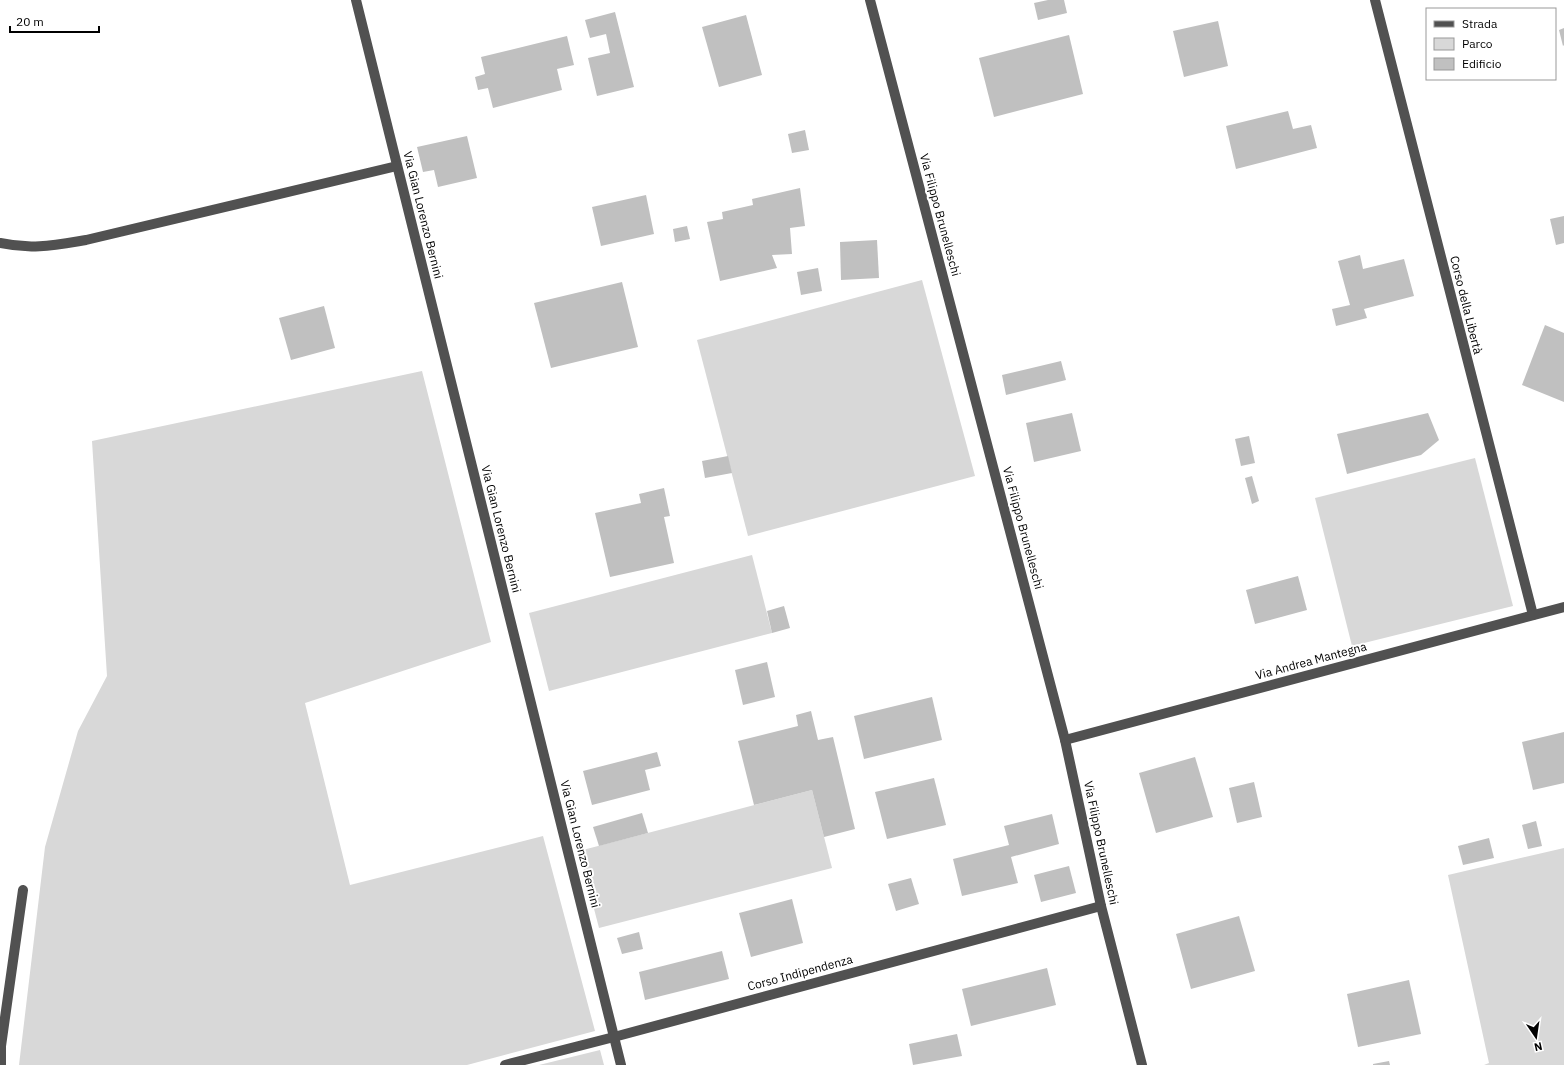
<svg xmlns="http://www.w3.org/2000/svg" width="1564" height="1065" font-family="'IBM Plex Sans',sans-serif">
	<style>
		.green { fill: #d8d8d8 }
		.building { fill: #c0c0c0 }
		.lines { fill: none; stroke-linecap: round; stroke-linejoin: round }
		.minor { stroke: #515151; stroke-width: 10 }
		.labels { text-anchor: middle; stroke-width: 4; stroke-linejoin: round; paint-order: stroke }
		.street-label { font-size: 12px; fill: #000; stroke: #fff }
	</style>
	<rect width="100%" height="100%" fill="#fff"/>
	<g class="green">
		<polygon points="922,280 975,476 748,536 697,340"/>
		<polygon points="422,371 491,642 305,703 350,885 543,836 595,1031 467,1065 19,1065 45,847 78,731 107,676 92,441"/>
		<polygon points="1475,458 1513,606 1352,646 1315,498"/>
		<polygon points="752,555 772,633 549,691 529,613"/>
		<polygon points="812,790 832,868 599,928 579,851"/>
		<polygon points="1564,848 1564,1065 1484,1065 1489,1063 1448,875"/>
		<polygon points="600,1050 604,1065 539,1065"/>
	</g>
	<g class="building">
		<polygon points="1048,0 1064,0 1067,13 1038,20 1034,3"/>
		<polygon points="615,12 634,87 597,96 588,58 610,53 606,34 590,38 585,20"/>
		<polygon points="746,15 762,75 719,87 702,27"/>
		<polygon points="1218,21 1228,66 1184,77 1173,31"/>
		<polygon points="1564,28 1564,45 1563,46 1559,30"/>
		<polygon points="1069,35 1083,94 994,117 979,58"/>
		<polygon points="567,36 574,65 557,69 562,90 493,108 488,88 478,90 475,77 485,74 481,57"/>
		<polygon points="1288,111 1293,129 1311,125 1317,148 1236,169 1226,126"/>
		<polygon points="805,130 809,150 792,153 788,134"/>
		<polygon points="467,136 477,178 438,187 434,170 423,172 417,147"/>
		<polygon points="800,188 805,226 790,228 792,254 772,255 777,268 720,281 707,222 723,219 722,212 753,205 752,199"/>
		<polygon points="646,195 654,234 601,246 592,207"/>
		<polygon points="1564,216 1564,243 1556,245 1550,219"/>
		<polygon points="687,226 690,239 675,242 673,229"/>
		<polygon points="877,240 879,278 841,280 840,242"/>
		<polygon points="1360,255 1363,269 1404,259 1414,296 1364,309 1367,318 1336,326 1332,309 1350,305 1338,261"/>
		<polygon points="818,268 822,291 801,295 797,272"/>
		<polygon points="622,282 638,347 551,368 534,303"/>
		<polygon points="324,306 335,348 291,360 279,318"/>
		<polygon points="1545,325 1564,333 1564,402 1522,385"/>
		<polygon points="1061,361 1066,380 1006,395 1002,375"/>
		<polygon points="1072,413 1081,451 1034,462 1026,423"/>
		<polygon points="1428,413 1439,440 1421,455 1347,474 1337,434"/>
		<polygon points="1249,436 1255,463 1241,466 1235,439"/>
		<polygon points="728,456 732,473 705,478 702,461"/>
		<polygon points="1252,476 1259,501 1252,504 1245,478"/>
		<polygon points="664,488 670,516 664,517 674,563 610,577 595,513 641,503 639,494"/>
		<polygon points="1298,576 1307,610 1255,624 1246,590"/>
		<polygon points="784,606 790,628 772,633 767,611"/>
		<polygon points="767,662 775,697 743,705 735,670"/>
		<polygon points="932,697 942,740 864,759 854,716"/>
		<polygon points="811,711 818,740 833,737 855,829 824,837 812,790 754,805 738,741 798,726 796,715"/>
		<polygon points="1564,732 1564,783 1533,790 1522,742"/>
		<polygon points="657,752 661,766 645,770 650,790 592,805 583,771"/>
		<polygon points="1195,757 1213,817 1156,833 1139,773"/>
		<polygon points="934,778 946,825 887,839 875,792"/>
		<polygon points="1254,782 1262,817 1237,823 1229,788"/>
		<polygon points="642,813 648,833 599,846 593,827"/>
		<polygon points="1052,814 1059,844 1011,857 1018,883 962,896 953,859 1009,845 1004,826"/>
		<polygon points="1536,821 1542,846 1528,849 1522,825"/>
		<polygon points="1489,838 1494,858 1463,865 1458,846"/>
		<polygon points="1069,866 1076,893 1041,902 1034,875"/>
		<polygon points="911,878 919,904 896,911 888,884"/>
		<polygon points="792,899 803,943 751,957 739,913"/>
		<polygon points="1239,916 1255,971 1191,989 1176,934"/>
		<polygon points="639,932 643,949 622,954 617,938"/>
		<polygon points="722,951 729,979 645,1000 639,972"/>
		<polygon points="1047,968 1056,1005 971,1026 962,989"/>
		<polygon points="1409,980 1421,1034 1358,1047 1347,994"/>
		<polygon points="957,1034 962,1056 913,1065 909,1044"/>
		<polygon points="1389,1061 1390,1065 1373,1065 1373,1064"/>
	</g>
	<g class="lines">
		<g class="minor">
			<polyline points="356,0 621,1065"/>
			<polyline points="870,0 1065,740 1101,906 1142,1065"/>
			<polyline points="1375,0 1533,615"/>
			<path d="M0 243C31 250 55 245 86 240L397 166"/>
			<polyline points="1065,740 1564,607"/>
			<polyline points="1,1065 1,1046 23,890"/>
			<polyline points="505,1065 614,1037 1101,906"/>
		</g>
	</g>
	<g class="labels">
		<g class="street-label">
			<text transform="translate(423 215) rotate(76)" y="4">Via Gian Lorenzo Bernini</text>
			<text transform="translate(940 215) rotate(75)" y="4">Via Filippo Brunelleschi</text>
			<text transform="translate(1466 305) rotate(76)" y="4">Corso della Libertà</text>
			<text transform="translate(1023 528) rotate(75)" y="4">Via Filippo Brunelleschi</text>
			<text transform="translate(501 529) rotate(76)" y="4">Via Gian Lorenzo Bernini</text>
			<text transform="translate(1311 661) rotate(-15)" y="4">Via Andrea Mantegna</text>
			<text transform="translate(1101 843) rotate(78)" y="4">Via Filippo Brunelleschi</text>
			<text transform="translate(580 844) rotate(76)" y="4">Via Gian Lorenzo Bernini</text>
			<text transform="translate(800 973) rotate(-15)" y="4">Corso Indipendenza</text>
		</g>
	</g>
	<rect x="1426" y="8" width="130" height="72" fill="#ffffff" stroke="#999999"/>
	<rect x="1434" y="21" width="20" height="6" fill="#515151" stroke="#999999"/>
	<text x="1462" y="28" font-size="12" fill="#000000">Strada</text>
	<rect x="1434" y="38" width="20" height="12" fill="#d8d8d8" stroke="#999999"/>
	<text x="1462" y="48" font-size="12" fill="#000000">Parco</text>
	<rect x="1434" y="58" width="20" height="12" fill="#c0c0c0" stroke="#999999"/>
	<text x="1462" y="68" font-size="12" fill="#000000">Edificio</text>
	<g transform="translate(1536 1037) rotate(167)" stroke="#ffffff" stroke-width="3" paint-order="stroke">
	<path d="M0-3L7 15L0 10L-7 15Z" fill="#000000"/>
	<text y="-6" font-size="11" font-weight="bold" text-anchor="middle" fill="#000000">N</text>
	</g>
	<path d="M10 26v6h89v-6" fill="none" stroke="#000000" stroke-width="2"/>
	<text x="16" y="26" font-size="12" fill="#000000" stroke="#ffffff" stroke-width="3" paint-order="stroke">20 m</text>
</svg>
